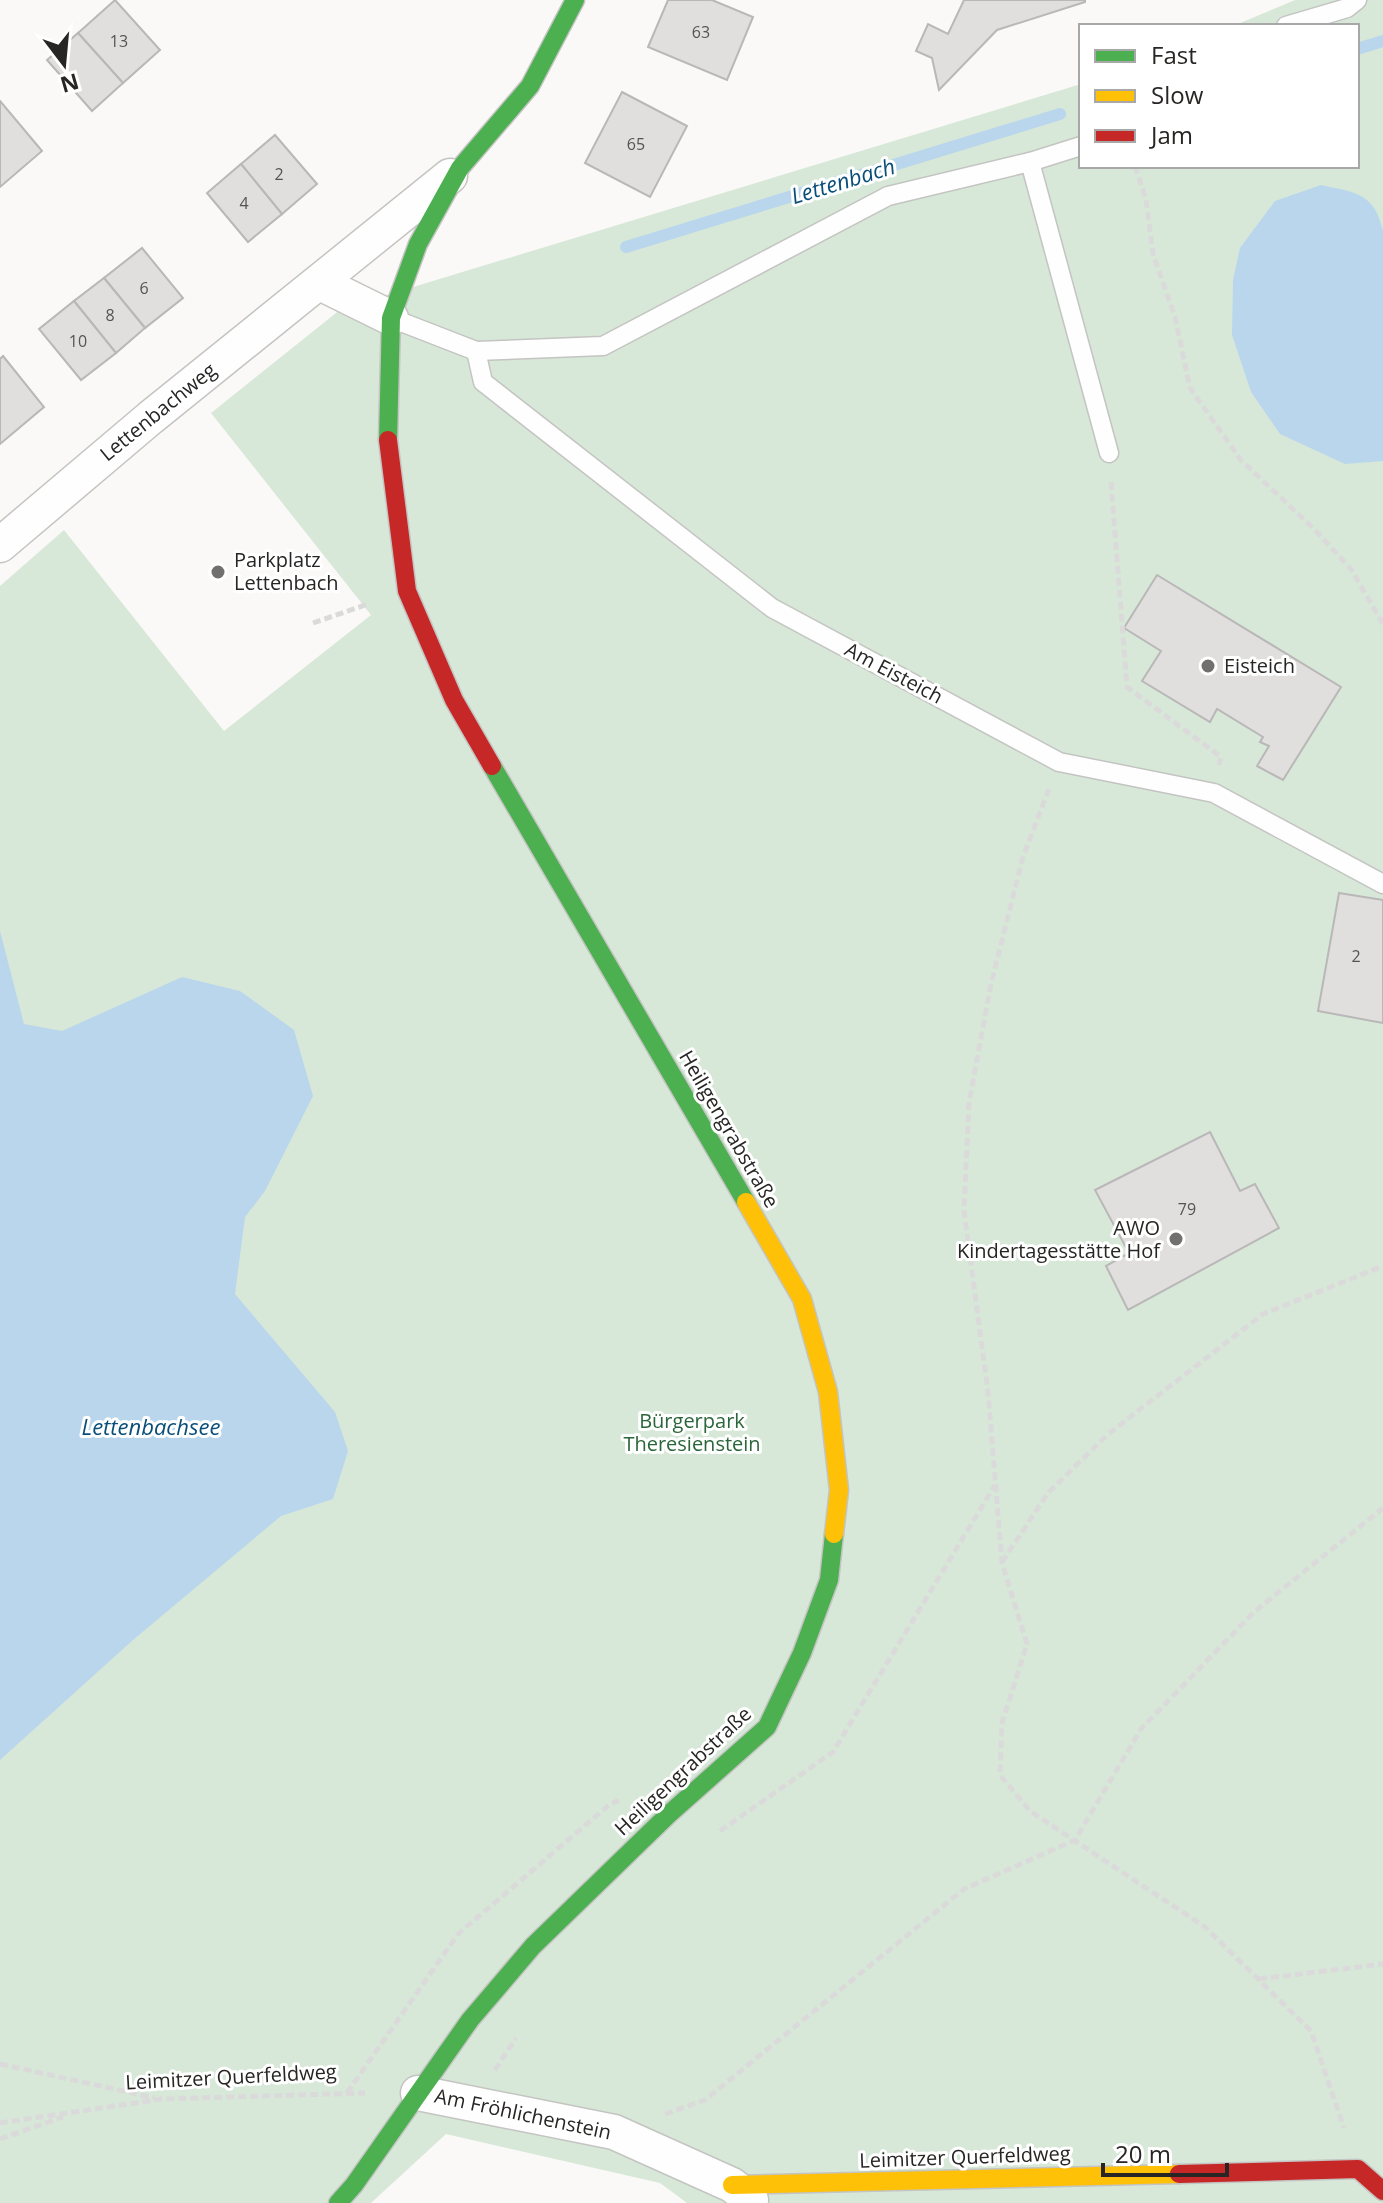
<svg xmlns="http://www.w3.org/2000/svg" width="1383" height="2203" font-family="'Open Sans',sans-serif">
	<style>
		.green { fill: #d7e8d8 }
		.water { fill: #bad6ec }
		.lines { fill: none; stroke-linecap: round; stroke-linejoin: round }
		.stream { stroke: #bad6ec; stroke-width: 12 }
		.building { fill: #e0dfde; stroke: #b9b7b7; stroke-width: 2 }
		.lane-casing { stroke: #c4c4c2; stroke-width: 21 }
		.street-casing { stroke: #c4c4c2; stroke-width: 37 }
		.fast-casing { stroke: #c4c4c2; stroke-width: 21 }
		.slow-casing { stroke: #c4c4c2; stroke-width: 21 }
		.jam-casing { stroke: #c4c4c2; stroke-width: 21 }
		.path { stroke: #dbdada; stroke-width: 5; stroke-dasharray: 8 4; stroke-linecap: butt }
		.lane { stroke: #fefefe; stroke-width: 18 }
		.street { stroke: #fefefe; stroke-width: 34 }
		.fast { stroke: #4caf50; stroke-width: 18 }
		.slow { stroke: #ffc107; stroke-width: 18 }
		.jam { stroke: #c62828; stroke-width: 18 }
		.poi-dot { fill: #71706e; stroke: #fff; stroke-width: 3 }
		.labels { text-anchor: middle; stroke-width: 6; stroke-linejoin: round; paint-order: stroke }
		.number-label { font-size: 16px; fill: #555453 }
		.street-label { font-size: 20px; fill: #272625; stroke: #fff }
		.poi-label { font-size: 20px; fill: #272625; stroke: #fff; text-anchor: start }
		.park-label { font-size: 20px; fill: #2b663a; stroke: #fff }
		.water-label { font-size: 22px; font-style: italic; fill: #094e79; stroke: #fff }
	</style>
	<rect width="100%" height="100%" fill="#faf9f7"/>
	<polygon class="green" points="1295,0 1383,0 1383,2203 687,2203 660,2183 446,2134 371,2203 0,2203 0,586 64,530 224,731 371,615 211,413 341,309 1081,84 1081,166 1357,166 1357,26 1233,26"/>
	<g class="water">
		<path d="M1321 185C1356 193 1374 192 1383 231V461L1345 464 1280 434 1251 392 1232 335 1233 280 1240 248 1275 201Z"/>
		<polygon points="0,931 24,1024 62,1031 182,977 240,991 294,1030 313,1096 265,1191 245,1217 235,1294 335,1412 348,1451 333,1499 281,1516 133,1640 0,1760"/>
	</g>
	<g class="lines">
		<g class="stream">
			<polyline points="1357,49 1383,41"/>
			<polyline points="626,247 1060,114"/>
		</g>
	</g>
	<g class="building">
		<polygon points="115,0 160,50 123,83 78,33"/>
		<polygon points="668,0 712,0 753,17 727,80 648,47"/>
		<polygon points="964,0 1085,0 1085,2 997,30 939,90 932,58 916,51 928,24 948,34"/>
		<polygon points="78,33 123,83 92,111 47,60"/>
		<polygon points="622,92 687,126 650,197 585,163"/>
		<polygon points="0,101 42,151 0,187"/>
		<polygon points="275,135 317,184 282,214 241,164"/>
		<polygon points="241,164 282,214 248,242 207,193"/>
		<polygon points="142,248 183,298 145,328 104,278"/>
		<polygon points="104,278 145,328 116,353 74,301"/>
		<polygon points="74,301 116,353 81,380 39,329"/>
		<polygon points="3,356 44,407 0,444 0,359"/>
		<polygon points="1157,575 1341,687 1283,780 1257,766 1269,746 1260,742 1263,737 1217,709 1210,722 1142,681 1161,651 1124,628"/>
		<polygon points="1339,893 1383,900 1383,1023 1318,1011"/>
		<polygon points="1210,1132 1240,1191 1255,1184 1279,1228 1128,1310 1106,1266 1129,1253 1095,1190"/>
	</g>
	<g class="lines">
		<defs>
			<g id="lane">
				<polyline points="1286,26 1347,8 1357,0"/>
				<polyline points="1030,162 1109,453"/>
				<polyline points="391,318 476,351 603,346 888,196 1030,162 1081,146"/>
				<polyline points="476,351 483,382 772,608 1059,762 1214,793 1383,884"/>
			</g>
			<g id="street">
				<polyline points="320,283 391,318"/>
				<polyline points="0,545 150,418 450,176"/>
				<polyline points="418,2093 614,2132 732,2185 751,2200"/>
			</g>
			<g id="fast">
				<polyline points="388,440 391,318 418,244 460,168 530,86 575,0"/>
				<polyline points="492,766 746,1202"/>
				<polyline points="338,2203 354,2185 470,2020 533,1946 668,1815 767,1727 802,1653 829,1580 834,1534"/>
			</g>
			<g id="slow">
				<polyline points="746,1202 802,1299 828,1392 839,1490 834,1534"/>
				<polyline points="732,2185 1179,2174"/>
			</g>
			<g id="jam">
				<polyline points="388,440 407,591 454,700 492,766"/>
				<polyline points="1179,2174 1358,2169 1383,2191"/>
			</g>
		</defs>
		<use href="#lane" class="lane-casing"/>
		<use href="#street" class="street-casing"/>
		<use href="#fast" class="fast-casing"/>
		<use href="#slow" class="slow-casing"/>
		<use href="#jam" class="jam-casing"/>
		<g class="path">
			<polyline points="1135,166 1146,200 1153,254 1175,317 1190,388 1241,460 1314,529 1351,569 1383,624"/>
			<polyline points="1111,482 1127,687 1221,757 1219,765"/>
			<polyline points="313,623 368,604"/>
			<polyline points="1049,789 1023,857 991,984 969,1103 964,1211 988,1392 1002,1563 1027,1644 1002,1723 1000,1775 1030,1811 1205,1927 1311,2031 1344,2128"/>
			<polyline points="1002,1562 1048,1493 1107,1435 1263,1314 1383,1266"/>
			<polyline points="720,1831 833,1752 995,1485"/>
			<polyline points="1259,1979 1383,1964"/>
			<polyline points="0,2064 155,2098"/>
			<polyline points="495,2070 516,2038"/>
			<polyline points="347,2093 458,1934 609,1805 619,1800"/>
			<polyline points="665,2114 705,2100 964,1889 1075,1840 1141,1729 1254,1612 1383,1508"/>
			<polyline points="0,2123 162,2099 365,2093"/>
			<polyline points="0,2139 63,2117"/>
		</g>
		<use href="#lane" class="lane"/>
		<use href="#street" class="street"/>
		<use href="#fast" class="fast"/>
		<use href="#slow" class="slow"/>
		<use href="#jam" class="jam"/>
	</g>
	<g class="poi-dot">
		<circle cx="218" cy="572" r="8"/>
		<circle cx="1208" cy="666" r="8"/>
		<circle cx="1176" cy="1239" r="8"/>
	</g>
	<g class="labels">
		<g class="number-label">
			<text x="701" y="38">63</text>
			<text x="119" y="47">13</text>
			<text x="636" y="150">65</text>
			<text x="279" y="180">2</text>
			<text x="244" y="209">4</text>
			<text x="144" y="294">6</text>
			<text x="110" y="321">8</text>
			<text x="78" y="347">10</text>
			<text x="1356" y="962">2</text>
			<text x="1187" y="1215">79</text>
		</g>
		<g class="street-label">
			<text transform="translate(158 412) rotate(-39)" y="7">Lettenbachweg</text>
			<text transform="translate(894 673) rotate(28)" y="7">Am Eisteich</text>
			<text transform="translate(729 1129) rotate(60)" y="7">Heiligengrabstraße</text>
			<text transform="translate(683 1771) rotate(-43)" y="7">Heiligengrabstraße</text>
			<text transform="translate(231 2077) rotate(-3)" y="7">Leimitzer Querfeldweg</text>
			<text transform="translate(523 2114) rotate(12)" y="7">Am Fröhlichenstein</text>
			<text transform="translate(965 2157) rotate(-2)" y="7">Leimitzer Querfeldweg</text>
		</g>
		<g class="poi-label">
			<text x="234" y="567">Parkplatz<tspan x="234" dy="23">Lettenbach</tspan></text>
			<text x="1224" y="673">Eisteich</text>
			<text x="1160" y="1235" text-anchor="end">AWO<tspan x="1160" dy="23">Kindertagesstätte Hof</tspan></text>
		</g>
		<g class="park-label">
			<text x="692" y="1428">Bürgerpark<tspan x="692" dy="23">Theresienstein</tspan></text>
		</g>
		<g class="water-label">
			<text transform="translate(843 181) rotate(-17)" y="8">Lettenbach</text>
			<text x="151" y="1435">Lettenbachsee</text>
		</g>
	</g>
	<rect x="1079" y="24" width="280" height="144" fill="#ffffff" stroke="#a9a8a8" stroke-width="2"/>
	<rect x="1095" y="50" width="40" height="12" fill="#4caf50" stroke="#a9a8a8" stroke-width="2"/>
	<text x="1151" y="64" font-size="24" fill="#272625">Fast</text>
	<rect x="1095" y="90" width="40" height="12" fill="#ffc107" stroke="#a9a8a8" stroke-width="2"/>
	<text x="1151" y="104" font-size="24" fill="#272625">Slow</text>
	<rect x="1095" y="130" width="40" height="12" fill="#c62828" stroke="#a9a8a8" stroke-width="2"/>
	<text x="1151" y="144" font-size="24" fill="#272625">Jam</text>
	<g transform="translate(64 64) rotate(164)" stroke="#ffffff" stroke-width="6" paint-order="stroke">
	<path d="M0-6L14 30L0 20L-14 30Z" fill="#272625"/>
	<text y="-12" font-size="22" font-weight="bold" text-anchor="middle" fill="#272625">N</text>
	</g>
	<path d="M1103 2163v12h124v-12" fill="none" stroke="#272625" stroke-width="4"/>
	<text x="1115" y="2163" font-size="24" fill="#272625" stroke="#ffffff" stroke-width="6" paint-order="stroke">20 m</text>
</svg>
